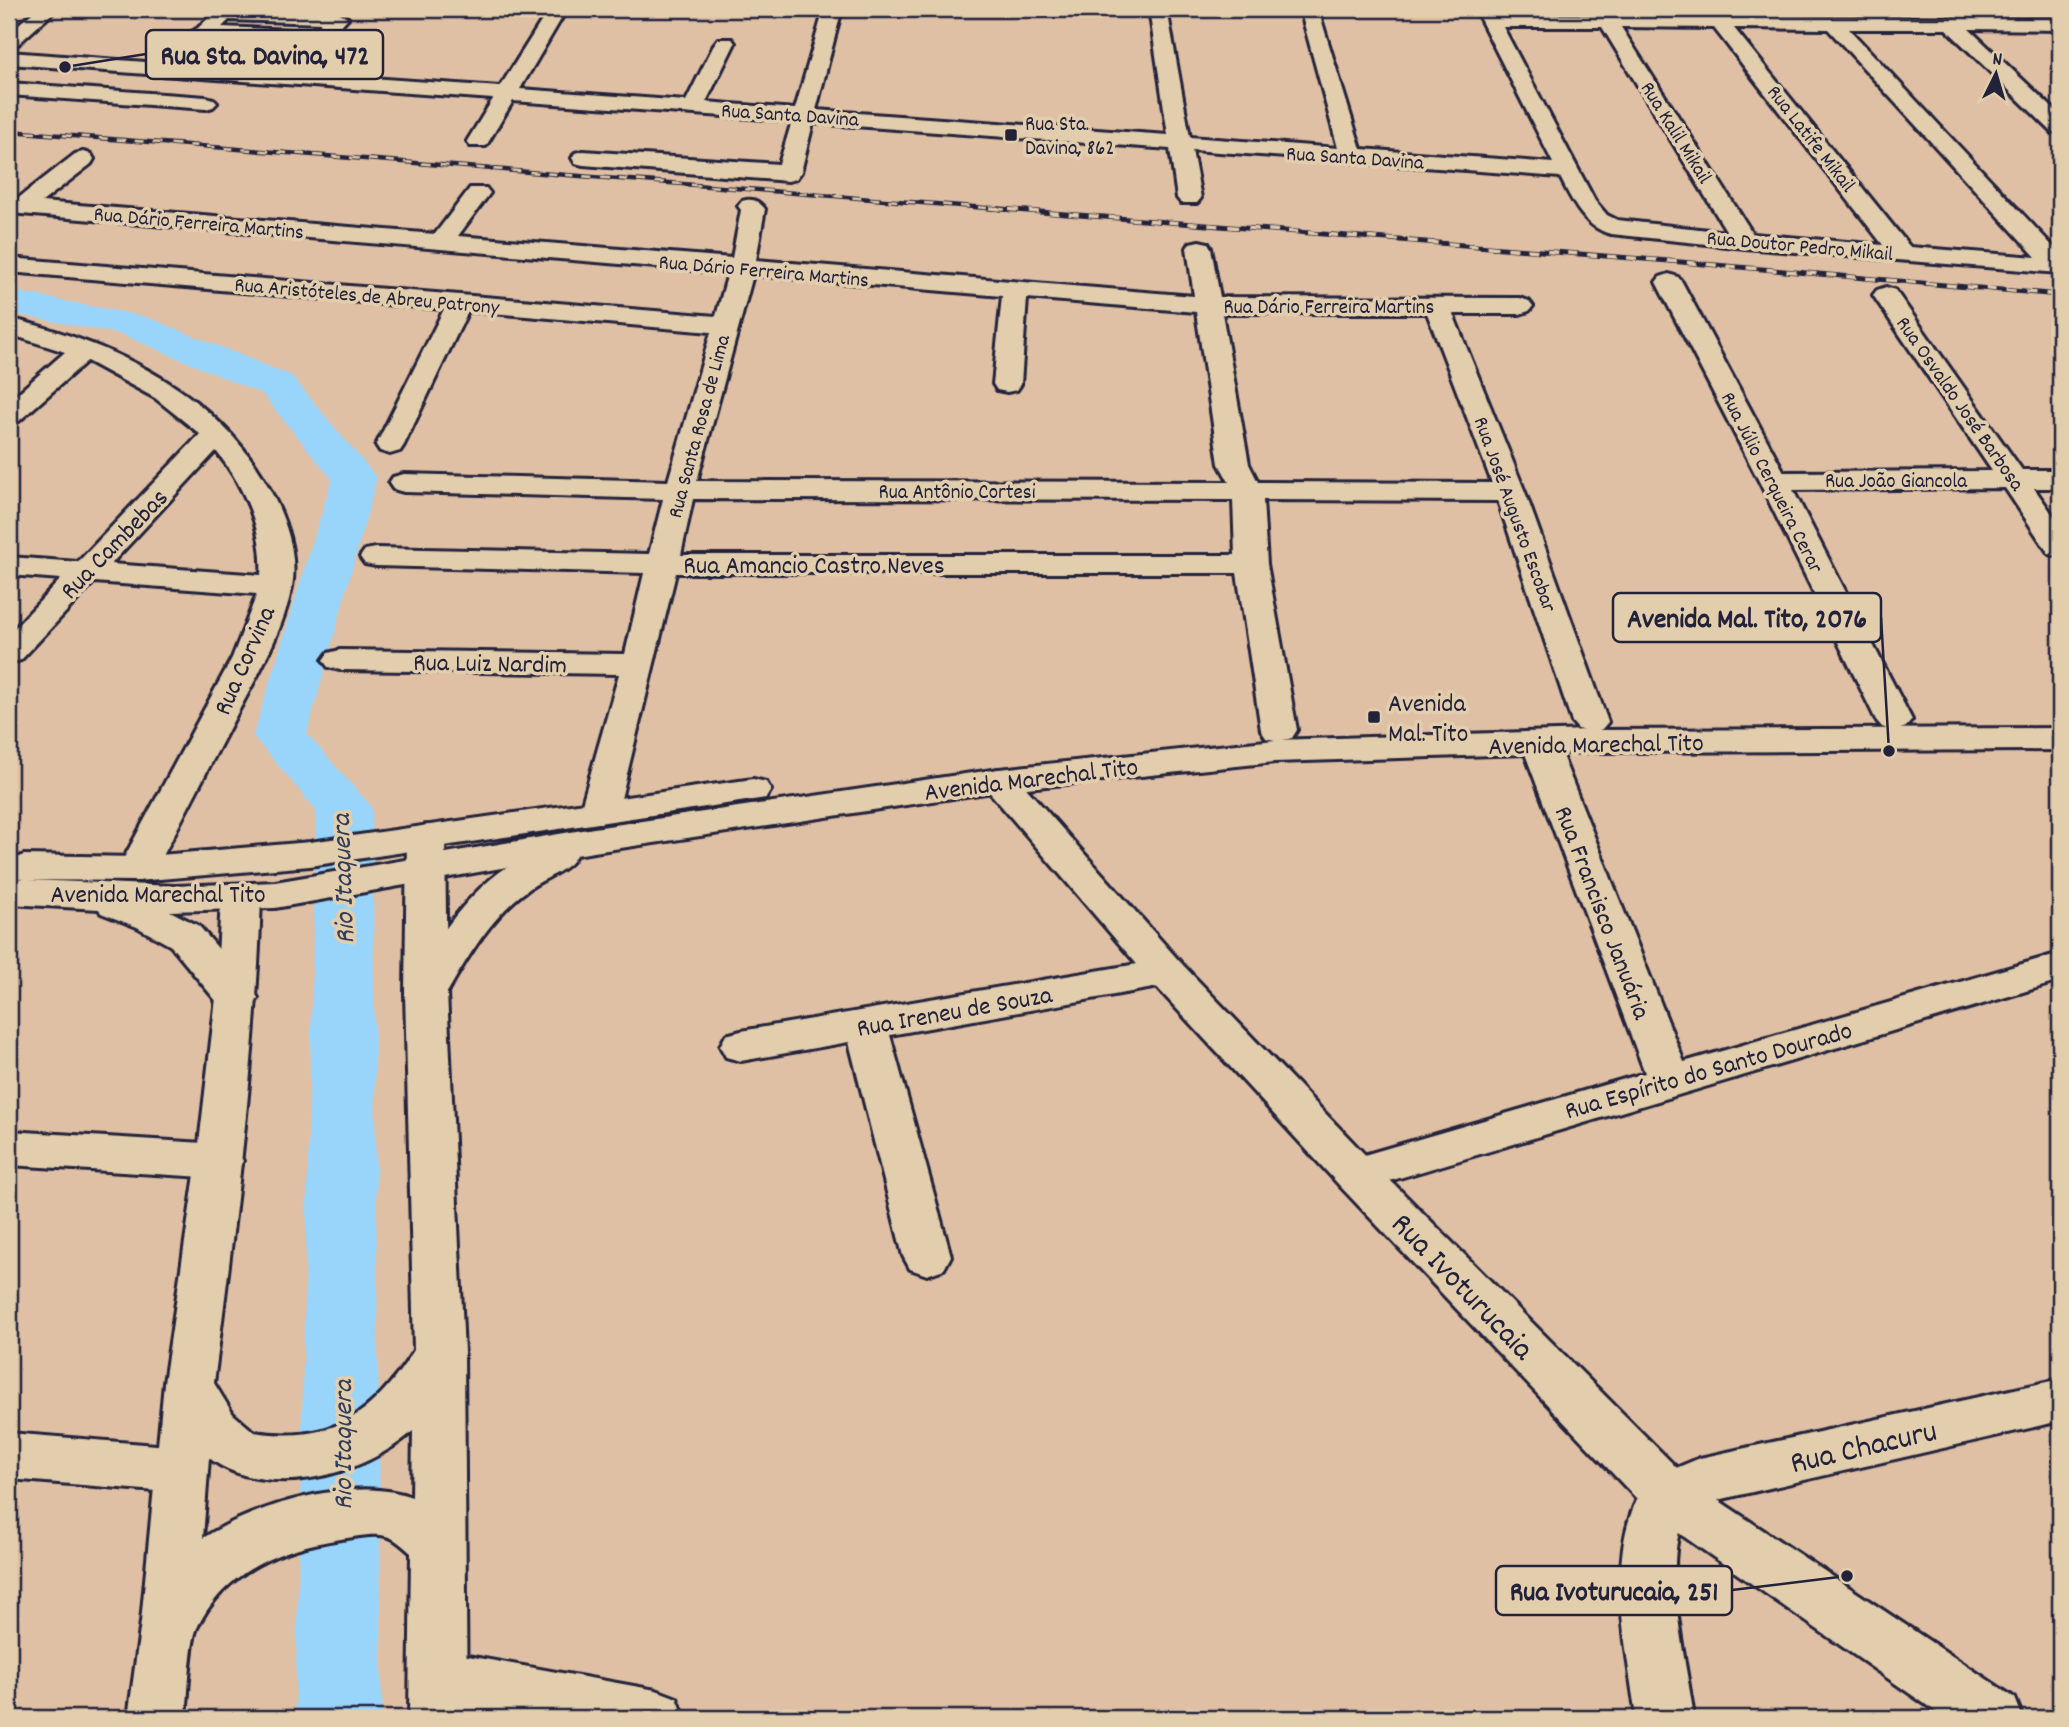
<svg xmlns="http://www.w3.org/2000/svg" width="2069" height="1727" font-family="Dekko,sans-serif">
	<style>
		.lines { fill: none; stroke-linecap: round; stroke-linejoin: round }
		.river { fill: #99d4fa; fill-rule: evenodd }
		.minor-casing { stroke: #22223b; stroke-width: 6 }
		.tertiary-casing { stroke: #22223b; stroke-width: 6 }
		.primary-casing { stroke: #22223b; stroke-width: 6 }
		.minor { fill: #e2cdac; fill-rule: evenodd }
		.tertiary { fill: #e2cdac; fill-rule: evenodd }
		.primary { fill: #e2cdac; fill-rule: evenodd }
		.rail-far1-casing { stroke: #22223b; stroke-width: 4.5 }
		.rail-casing { stroke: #22223b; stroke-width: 5 }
		.rail-far1 { stroke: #e2cdac; stroke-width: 2.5; stroke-dasharray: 9; stroke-linecap: butt }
		.rail { stroke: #e2cdac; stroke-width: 3.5; stroke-dasharray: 10; stroke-linecap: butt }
		.poi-dot { fill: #22223b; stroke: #e2cdac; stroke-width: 2.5 }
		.labels { text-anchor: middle; stroke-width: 7; stroke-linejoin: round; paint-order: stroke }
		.far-street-label { font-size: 21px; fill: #22223b; stroke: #e2cdac }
		.far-poi-label { font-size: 21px; fill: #22223b; stroke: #e2cdac; text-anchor: start }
		.street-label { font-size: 26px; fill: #22223b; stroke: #e2cdac }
		.poi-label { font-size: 26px; fill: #22223b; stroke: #e2cdac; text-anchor: start }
		.water-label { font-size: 28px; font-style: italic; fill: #343d58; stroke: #e2cdac }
		.near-street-label { font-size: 32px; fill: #22223b; stroke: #e2cdac }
		.leader { fill: none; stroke: #22223b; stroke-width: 2.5 }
		.callout-dot { fill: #22223b; stroke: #e2cdac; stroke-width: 2.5 }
		.callout { fill: #e2cdac; stroke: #22223b; stroke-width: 2.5 }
		.callout-label { font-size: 28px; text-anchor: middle; font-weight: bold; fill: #22223b }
	</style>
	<rect width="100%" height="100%" fill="#e0c0a5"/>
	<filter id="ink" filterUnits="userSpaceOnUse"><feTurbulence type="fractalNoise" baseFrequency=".0143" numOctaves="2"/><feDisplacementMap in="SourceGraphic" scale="14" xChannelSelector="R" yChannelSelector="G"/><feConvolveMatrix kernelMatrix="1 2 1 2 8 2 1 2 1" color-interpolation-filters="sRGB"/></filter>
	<g filter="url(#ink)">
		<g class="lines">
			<polygon class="river" points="9,290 147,317 292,376 377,478 307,734 372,807 382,1718 295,1718 316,810 253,736 332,479 262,394 123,335 9,313"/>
			<defs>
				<g id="minor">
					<path d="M238 9 338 12 348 18 326 41 209 38 171 64 500 87 549 9H567L520 89 686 101 715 43 718 39H732L735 43 706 102 795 109 824 9H842L816 110 1168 135 1149 9H1167L1190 137 1338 148 1300 9H1318L1361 149 1553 163 1475 9H1493L1497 15 2060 18V30L1969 29 2060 115V133L2052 132 1946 29H1849L2060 254V273L1745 248 1611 234C1583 227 1572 200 1560 177L1192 150 1201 198 1197 203H1181L1177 198 1170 149 813 123 801 172 796 179 788 181 583 165 575 163 572 158 575 153 583 151 779 164 792 121 513 101 486 146H470L467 141 493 99 9 64V52L146 62 198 28 217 10ZM229 20 322 23 314 31 222 27ZM1503 27H1602L1727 232 1617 220 1607 215 1595 201ZM1621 27 1714 28 1883 245 1753 234ZM1734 28 1828 29 2036 257 1910 247Z"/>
					<polygon points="9,83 206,97 213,99 217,103 213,107 206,109 9,95"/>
					<path d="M83 152 91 154 94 159 91 164 42 202 435 234 470 188H486L490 193 458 236 732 258 741 210 738 206 742 201C752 198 758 200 765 209L756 260 1194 296 1187 248 1190 243 1199 241 1208 243 1211 248 1220 297 1520 298 1529 301 1533 306 1529 311 1520 314H1453L1525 492 1608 722 1602 729 1590 733 1578 729 1572 722 1498 501 1263 500 1267 564 1297 730 1292 738 1279 741 1266 738 1261 730 1237 573H676L618 811 612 819 599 823 586 819 580 811 619 674 340 670 328 667 323 660 328 653 340 650 625 654 644 573 376 566 365 564 360 557 365 550 376 548 649 554 663 499 404 492 393 489 389 483 393 477 404 474 668 481 711 332 468 311 404 445 400 451 390 454 380 451 376 445 444 309 9 272V258L716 316 728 273 9 213V199L16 200 75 154ZM753 275 1002 296 993 384 997 390 1007 392 1017 390 1021 384 1027 298 1196 312 1219 464 1229 482 697 481ZM1222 313H1427L1492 483 1258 482 1249 464ZM693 499 1233 500 1235 555H681Z"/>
					<polygon points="1669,274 1678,277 1682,282 1784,472 1992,471 1873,295 1877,290 1886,287 1895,290 2022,470 2060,470 2060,488 2034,488 2060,525 2060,556 2049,554 2005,488 1793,490 1912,720 1906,727 1894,731 1882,727 1876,720 1759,481 1656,282 1660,277"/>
					<path d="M9 318C119 345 229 397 277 504 289 530 297 559 292 587 282 635 255 680 232 723 207 771 182 820 156 869L151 878 137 881 123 878 118 869 232 658 257 594 94 582 21 660 9 663V634L61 579 9 575V557L78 562 200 434 155 398 87 361 19 421 9 423V401L65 352 9 334ZM216 451C244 485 264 531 261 575L111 564Z"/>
					<polygon points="1539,732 1552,735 1557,743 1684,1062 2060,953 2060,981 1356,1191 1340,1186 1333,1174 1340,1162 1645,1073 1521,743 1526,735"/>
					<polygon points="1167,959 1181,963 1188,973 1181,983 890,1035 951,1256 944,1269 927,1275 910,1269 903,1256 849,1042 741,1061 726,1057 720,1046 726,1035 741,1031"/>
					<polygon points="9,1131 220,1144 236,1149 243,1161 236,1173 220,1178 9,1165"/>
					<polygon points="2060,1379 2060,1421 1718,1500 2015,1698 2023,1718 1945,1718 1650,1513 1643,1496 1650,1479 1700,1458"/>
					<polygon points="9,1433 181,1447 200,1454 207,1470 200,1486 181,1493 9,1479"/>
					<polygon points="440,1651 656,1690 677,1698 685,1718 509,1718 440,1705 420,1697 411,1678 420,1659"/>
				</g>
				<g id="tertiary">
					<polygon points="37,9 57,9 16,46 9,48 9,32"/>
					<path d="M999 769 1012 772 1181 963 1372 1162 1688 1479 1695 1496C1691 1505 1684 1515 1681 1525 1664 1578 1687 1663 1694 1718H1636C1627 1648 1606 1566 1637 1499L1340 1186 1153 983 986 788 981 780 986 772Z"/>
					<path d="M426 825 439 829 445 837 447 993 464 1352 467 1718H409L411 1553C405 1548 397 1540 389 1537 375 1532 356 1537 341 1539 281 1548 225 1570 197 1628 190 1642 188 1699 186 1718H128L141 1622 164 1383 197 1161 216 998 221 897 227 888 241 884 255 888 261 897C256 1060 235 1221 214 1383L233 1414 254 1432C333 1444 374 1414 414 1350L405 993 407 837 413 829ZM413 1431 412 1497C353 1475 255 1505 203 1538L209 1458C267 1501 363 1476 413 1431Z"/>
				</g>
				<path id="primary" d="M2060 728V750L1589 752 1275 762 999 791 594 852 576 855C569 871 543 878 529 889 489 917 465 962 441 1003L426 1007 411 1003 405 993C433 947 461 897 507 867L275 908 170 911 199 926 252 988 258 998 252 1008 237 1012 222 1008 171 946 137 927 101 913 99 909 9 904V878L23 879 10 876 9 861 24 855 137 857 310 842 753 779 766 782 771 790 766 798 310 866 137 881 29 880 175 886 275 882 594 828 999 769 1275 740 1589 730Z"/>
			</defs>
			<use href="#minor" class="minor-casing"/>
			<use href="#tertiary" class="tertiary-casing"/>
			<use href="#primary" class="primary-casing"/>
			<use href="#minor" class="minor"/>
			<use href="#tertiary" class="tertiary"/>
			<use href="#primary" class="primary"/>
			<defs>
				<polyline id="rail-far1" points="9,131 1012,210"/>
				<polyline id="rail" points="989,208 1669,261 2060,295"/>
			</defs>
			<use href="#rail-far1" class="rail-far1-casing"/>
			<use href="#rail" class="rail-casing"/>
			<use href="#rail-far1" class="rail-far1"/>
			<use href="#rail" class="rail"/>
		</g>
	</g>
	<g class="poi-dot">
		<rect x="1004" y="128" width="14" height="14" rx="3.5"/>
		<rect x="1367" y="710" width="14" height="14" rx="3.5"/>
	</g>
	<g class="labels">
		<g class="far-street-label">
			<text transform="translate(790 114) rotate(4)" y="7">Rua Santa Davina</text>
			<text transform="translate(1677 132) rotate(58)" y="7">Rua Kalil Mikail</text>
			<text transform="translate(1812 138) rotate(52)" y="7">Rua Latife Mikail</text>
			<text transform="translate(1355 157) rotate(4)" y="7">Rua Santa Davina</text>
			<text transform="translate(199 222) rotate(5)" y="7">Rua Dário Ferreira Martins</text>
			<text transform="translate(1800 245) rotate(5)" y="7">Rua Doutor Pedro Mikail</text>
			<text transform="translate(764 270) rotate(5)" y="7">Rua Dário Ferreira Martins</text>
			<text transform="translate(367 295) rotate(5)" y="7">Rua Aristóteles de Abreu Patrony</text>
			<text x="1329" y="313">Rua Dário Ferreira Martins</text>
			<text transform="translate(1961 403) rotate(55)" y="7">Rua Osvaldo José Barbosa</text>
			<text transform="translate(698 426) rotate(-75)" y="7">Rua Santa Rosa de Lima</text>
			<text x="1896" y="487">Rua João Giancola</text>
			<text transform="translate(1773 482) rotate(63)" y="7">Rua Júlio Cerqueira Cerar</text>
			<text x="957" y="498">Rua Antônio Cortesi</text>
			<text transform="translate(1516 514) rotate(70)" y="7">Rua José Augusto Escobar</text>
		</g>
		<g class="far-poi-label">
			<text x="1025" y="130">Rua Sta.<tspan x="1025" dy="24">Davina, 862</tspan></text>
		</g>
		<g class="street-label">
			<text transform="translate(113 543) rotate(-46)" y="9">Rua Cambebas</text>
			<text x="814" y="573">Rua Amancio Castro Neves</text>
			<text transform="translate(243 660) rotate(-66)" y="9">Rua Corvina</text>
			<text transform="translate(490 662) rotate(1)" y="9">Rua Luiz Nardim</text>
			<text transform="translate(1596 743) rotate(-1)" y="9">Avenida Marechal Tito</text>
			<text transform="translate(1031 778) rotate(-7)" y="9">Avenida Marechal Tito</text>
			<text x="158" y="902">Avenida Marechal Tito</text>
			<text transform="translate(1604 912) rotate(69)" y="9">Rua Francisco Januária</text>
			<text transform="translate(954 1010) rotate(-10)" y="9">Rua Ireneu de Souza</text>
			<text transform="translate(1708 1069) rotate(-16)" y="9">Rua Espírito do Santo Dourado</text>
		</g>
		<g class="poi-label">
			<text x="1388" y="711">Avenida<tspan x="1388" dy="30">Mal. Tito</tspan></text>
		</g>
		<g class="water-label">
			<text transform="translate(341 879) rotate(-92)" y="10">Rio Itaquera</text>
			<text transform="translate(341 1445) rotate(-90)" y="10">Rio Itaquera</text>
		</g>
		<g class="near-street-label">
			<text transform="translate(1464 1285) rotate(46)" y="11">Rua Ivoturucaia</text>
			<text transform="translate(1863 1445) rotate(-13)" y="11">Rua Chacuru</text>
		</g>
	</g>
	<path class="leader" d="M65 67L146 54M1889 751L1881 617M1847 1576L1732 1590"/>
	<g class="callout-dot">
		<circle cx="65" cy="67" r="7"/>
		<circle cx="1889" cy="751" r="7"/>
		<circle cx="1847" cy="1576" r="7"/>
	</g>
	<g class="callout">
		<rect x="146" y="30" width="237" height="49" rx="7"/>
		<rect x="1613" y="593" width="268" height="49" rx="7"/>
		<rect x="1496" y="1566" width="236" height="49" rx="7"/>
	</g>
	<g class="callout-label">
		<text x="265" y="64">Rua Sta. Davina, 472</text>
		<text x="1747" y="627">Avenida Mal. Tito, 2076</text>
		<text x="1614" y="1600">Rua Ivoturucaia, 251</text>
	</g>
	<rect width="2069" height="1727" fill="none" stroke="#e2cdac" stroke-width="35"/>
	<rect x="18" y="18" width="2034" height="1692" fill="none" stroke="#22223b" stroke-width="2.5" filter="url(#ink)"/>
	<g transform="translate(1996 74) rotate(5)" stroke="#e2cdac" stroke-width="5" paint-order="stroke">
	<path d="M0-5L12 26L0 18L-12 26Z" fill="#22223b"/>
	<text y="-10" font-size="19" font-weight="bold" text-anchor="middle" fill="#22223b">N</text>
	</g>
</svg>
